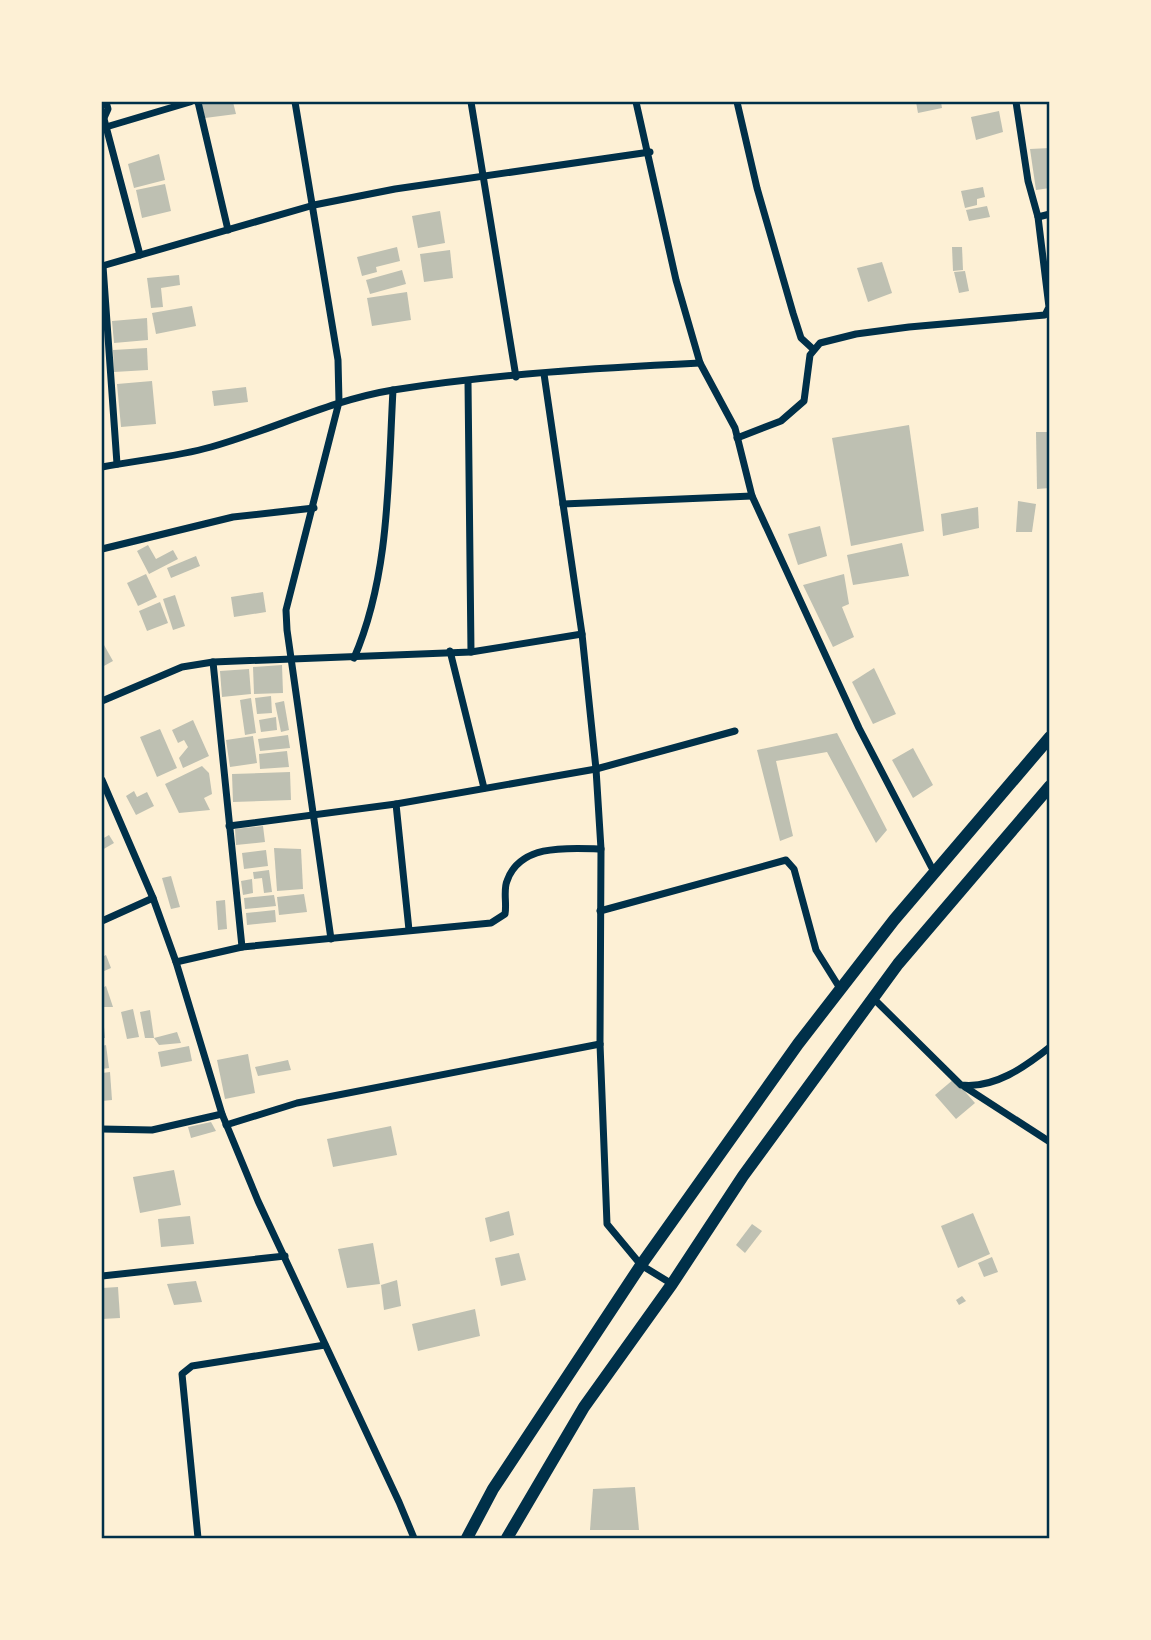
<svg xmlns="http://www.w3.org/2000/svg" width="1151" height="1640" font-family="Rubik,sans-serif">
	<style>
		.building { fill: #bec0b2 }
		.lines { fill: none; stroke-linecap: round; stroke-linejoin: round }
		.minor { stroke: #003049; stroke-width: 7 }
		.trunk { stroke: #003049; stroke-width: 12 }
		.neatline { fill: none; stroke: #003049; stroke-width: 2.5 }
	</style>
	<rect width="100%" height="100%" fill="#fdf0d5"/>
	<g class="building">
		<polygon points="201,102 233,102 236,114 205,118"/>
		<polygon points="916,102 941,102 942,108 918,113"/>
		<polygon points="999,111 1003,132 976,140 971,117"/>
		<polygon points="1050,148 1050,188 1036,190 1030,149"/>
		<polygon points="159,154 165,180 134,188 128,164"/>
		<polygon points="165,184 171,211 142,218 136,190"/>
		<polygon points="983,187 985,197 977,199 977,205 965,208 961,191"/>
		<polygon points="987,206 990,217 969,221 966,210"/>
		<polygon points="440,211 445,243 418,248 412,216"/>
		<polygon points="397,247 400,261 376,267 377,272 362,276 357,257"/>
		<polygon points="952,247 962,247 963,270 953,271"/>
		<polygon points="450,250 453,278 424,282 420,254"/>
		<polygon points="882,262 892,293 868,302 857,268"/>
		<polygon points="402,270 406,284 370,294 366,280"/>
		<polygon points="965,271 969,291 959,293 954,272"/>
		<polygon points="179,275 180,285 161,288 163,307 151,308 147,278"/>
		<polygon points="407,292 411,320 372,326 367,298"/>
		<polygon points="192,306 196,326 156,334 152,313"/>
		<polygon points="147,318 148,340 114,343 112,321"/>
		<polygon points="147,348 148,370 114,372 113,350"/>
		<polygon points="152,381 156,424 121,427 117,384"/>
		<polygon points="246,387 248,402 214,406 212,391"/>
		<polygon points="909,425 924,531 851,546 832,438"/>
		<polygon points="1036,432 1050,432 1050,488 1037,489"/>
		<polygon points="1018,501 1036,504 1032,532 1016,532"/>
		<polygon points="978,507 979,528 943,536 941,514"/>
		<polygon points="820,526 827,556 798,565 788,534"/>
		<polygon points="902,543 909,576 853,585 847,555"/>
		<polygon points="148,545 156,559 173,550 178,559 149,574 137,551"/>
		<polygon points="196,556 200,566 171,578 167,568"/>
		<polygon points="146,574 157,597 138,606 127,583"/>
		<polygon points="844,574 849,604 842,607 854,637 833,647 803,585"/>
		<polygon points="263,592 266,612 234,617 231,597"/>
		<polygon points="175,595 185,626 173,630 163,599"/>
		<polygon points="160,602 168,623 147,631 139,611"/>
		<polygon points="104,645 113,661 102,667 102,646"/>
		<polygon points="282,665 283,693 254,694 253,667"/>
		<polygon points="874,668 896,714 873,724 852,682"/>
		<polygon points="249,669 251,694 222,697 220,671"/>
		<polygon points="271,696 272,713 257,714 255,698"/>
		<polygon points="251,698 256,733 245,735 240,700"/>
		<polygon points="284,701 289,730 281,732 275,703"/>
		<polygon points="276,717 277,730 261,732 259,720"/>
		<polygon points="193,720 209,756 183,768 179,758 188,747 184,740 178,743 172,730"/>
		<polygon points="160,729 177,768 157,777 140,737"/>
		<polygon points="837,733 887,830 876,843 827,752 776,761 793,836 780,841 757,750"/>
		<polygon points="288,735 290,748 260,751 258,739"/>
		<polygon points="253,736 257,763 230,767 226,740"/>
		<polygon points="913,748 933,785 913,798 892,760"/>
		<polygon points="287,751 289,767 260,769 259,754"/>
		<polygon points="202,766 209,773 212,794 204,798 210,810 179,813 165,784"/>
		<polygon points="290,772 291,800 233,802 232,774"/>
		<polygon points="134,791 137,797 147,792 154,806 136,815 126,796"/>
		<polygon points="263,826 265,842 236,845 235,829"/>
		<polygon points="109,835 114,843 102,850 102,839"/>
		<polygon points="274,848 301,849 303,889 277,891"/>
		<polygon points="266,850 268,866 244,869 242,853"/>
		<polygon points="269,870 272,892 264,893 262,878 254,879 253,872"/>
		<polygon points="171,876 180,907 171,909 162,878"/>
		<polygon points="252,879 253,893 243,895 241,881"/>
		<polygon points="304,894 307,912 279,915 277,897"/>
		<polygon points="274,895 276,906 245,909 244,898"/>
		<polygon points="225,900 227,929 218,930 216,901"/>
		<polygon points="275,910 276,922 247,925 246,913"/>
		<polygon points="106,955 111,968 102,972 102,957"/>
		<polygon points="106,986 113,1007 104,1007 102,999 102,988"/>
		<polygon points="133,1009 139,1037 127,1039 121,1012"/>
		<polygon points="150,1010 154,1038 145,1038 140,1012"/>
		<polygon points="102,1016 103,1016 105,1038 102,1038"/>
		<polygon points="177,1032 181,1043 159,1045 154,1038"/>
		<polygon points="106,1045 109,1068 102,1069 102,1046"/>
		<polygon points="189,1046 192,1061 161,1067 158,1052"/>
		<polygon points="248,1054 255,1093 225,1099 217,1060"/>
		<polygon points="288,1060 291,1070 258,1076 255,1067"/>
		<polygon points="110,1072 112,1100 102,1101 102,1073"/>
		<polygon points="954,1079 975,1103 956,1119 935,1095"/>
		<polygon points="211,1122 216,1131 191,1138 188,1127"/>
		<polygon points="391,1126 397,1155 333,1167 327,1139"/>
		<polygon points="174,1170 181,1205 140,1213 133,1177"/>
		<polygon points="509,1211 514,1235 490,1242 485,1218"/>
		<polygon points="973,1213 990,1254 958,1268 941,1226"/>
		<polygon points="190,1216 194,1244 161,1247 158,1219"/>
		<polygon points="752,1224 762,1231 745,1253 736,1245"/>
		<polygon points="373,1243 380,1284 347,1288 338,1249"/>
		<polygon points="519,1253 526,1280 501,1286 495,1258"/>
		<polygon points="992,1257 998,1272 984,1277 978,1263"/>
		<polygon points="397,1280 401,1306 384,1310 381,1285"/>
		<polygon points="196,1281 202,1302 174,1305 167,1284"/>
		<polygon points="118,1287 120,1318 102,1319 102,1288"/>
		<polygon points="962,1296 966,1301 959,1305 956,1300"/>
		<polygon points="475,1309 480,1336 418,1351 412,1324"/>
		<polygon points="635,1487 639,1530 590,1530 593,1489"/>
	</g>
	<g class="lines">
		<g class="minor">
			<polyline points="198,102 228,230"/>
			<polyline points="295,102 338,360 339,402 286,610 287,630 331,939"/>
			<polyline points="471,102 516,377"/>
			<polyline points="636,102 676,280 700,363 735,428 752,496 859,728 934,872"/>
			<polyline points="737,102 757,188 793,313 801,338 813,349"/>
			<polyline points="104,119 140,255"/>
			<polyline points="103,120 108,109 106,102"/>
			<polyline points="106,127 190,102"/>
			<polyline points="1038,217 1050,214"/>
			<polyline points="102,266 314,205 395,189 650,152"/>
			<polyline points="103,266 117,464"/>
			<polyline points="544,374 582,634 596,769 601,849 600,1044 607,1224 641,1265 672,1284"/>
			<polyline points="468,382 471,652"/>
			<polyline points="737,438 781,421 804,401 810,355 820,343 856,334 909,327 1045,315 1049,307 1038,217 1028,181 1016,102"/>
			<path d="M102 467C138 460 176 457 211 447 272 430 331 400 393 390 494 374 598 368 700 363"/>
			<polyline points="563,504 752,496"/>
			<polyline points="102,549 233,517 314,508"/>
			<polyline points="450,651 484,788"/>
			<path d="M354 658C390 575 388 479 393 390"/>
			<polyline points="213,662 242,947"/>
			<polyline points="102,701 182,667 213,662 471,652 582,634"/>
			<polyline points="102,780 153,898 176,962 222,1114 258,1201 399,1502 414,1538"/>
			<polyline points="396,804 409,930"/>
			<polyline points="229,826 396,804 596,769 735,731"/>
			<polyline points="600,911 786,860 794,869 816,950 841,990"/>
			<polyline points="102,921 153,898"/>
			<path d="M176 962 242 947 491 923 505 914C507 904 503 890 507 881 520 843 570 848 601 849"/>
			<path d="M873 998 961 1085C994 1089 1025 1067 1050 1047"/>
			<polyline points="965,1087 1050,1142"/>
			<polyline points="226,1125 297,1103 600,1044"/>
			<polyline points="102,1129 152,1130 222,1114"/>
			<polyline points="102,1276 285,1256"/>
			<polyline points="198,1538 182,1374 192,1366 325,1345"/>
		</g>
		<g class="trunk">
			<polyline points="467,1538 493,1489 641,1265 798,1044 894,920 1050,737"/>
			<polyline points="507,1538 584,1407 672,1284 743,1176 898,964 1050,786"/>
		</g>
	</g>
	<rect width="1151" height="1640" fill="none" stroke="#fdf0d5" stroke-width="206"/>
	<rect x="103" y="103" width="945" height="1434" class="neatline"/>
</svg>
